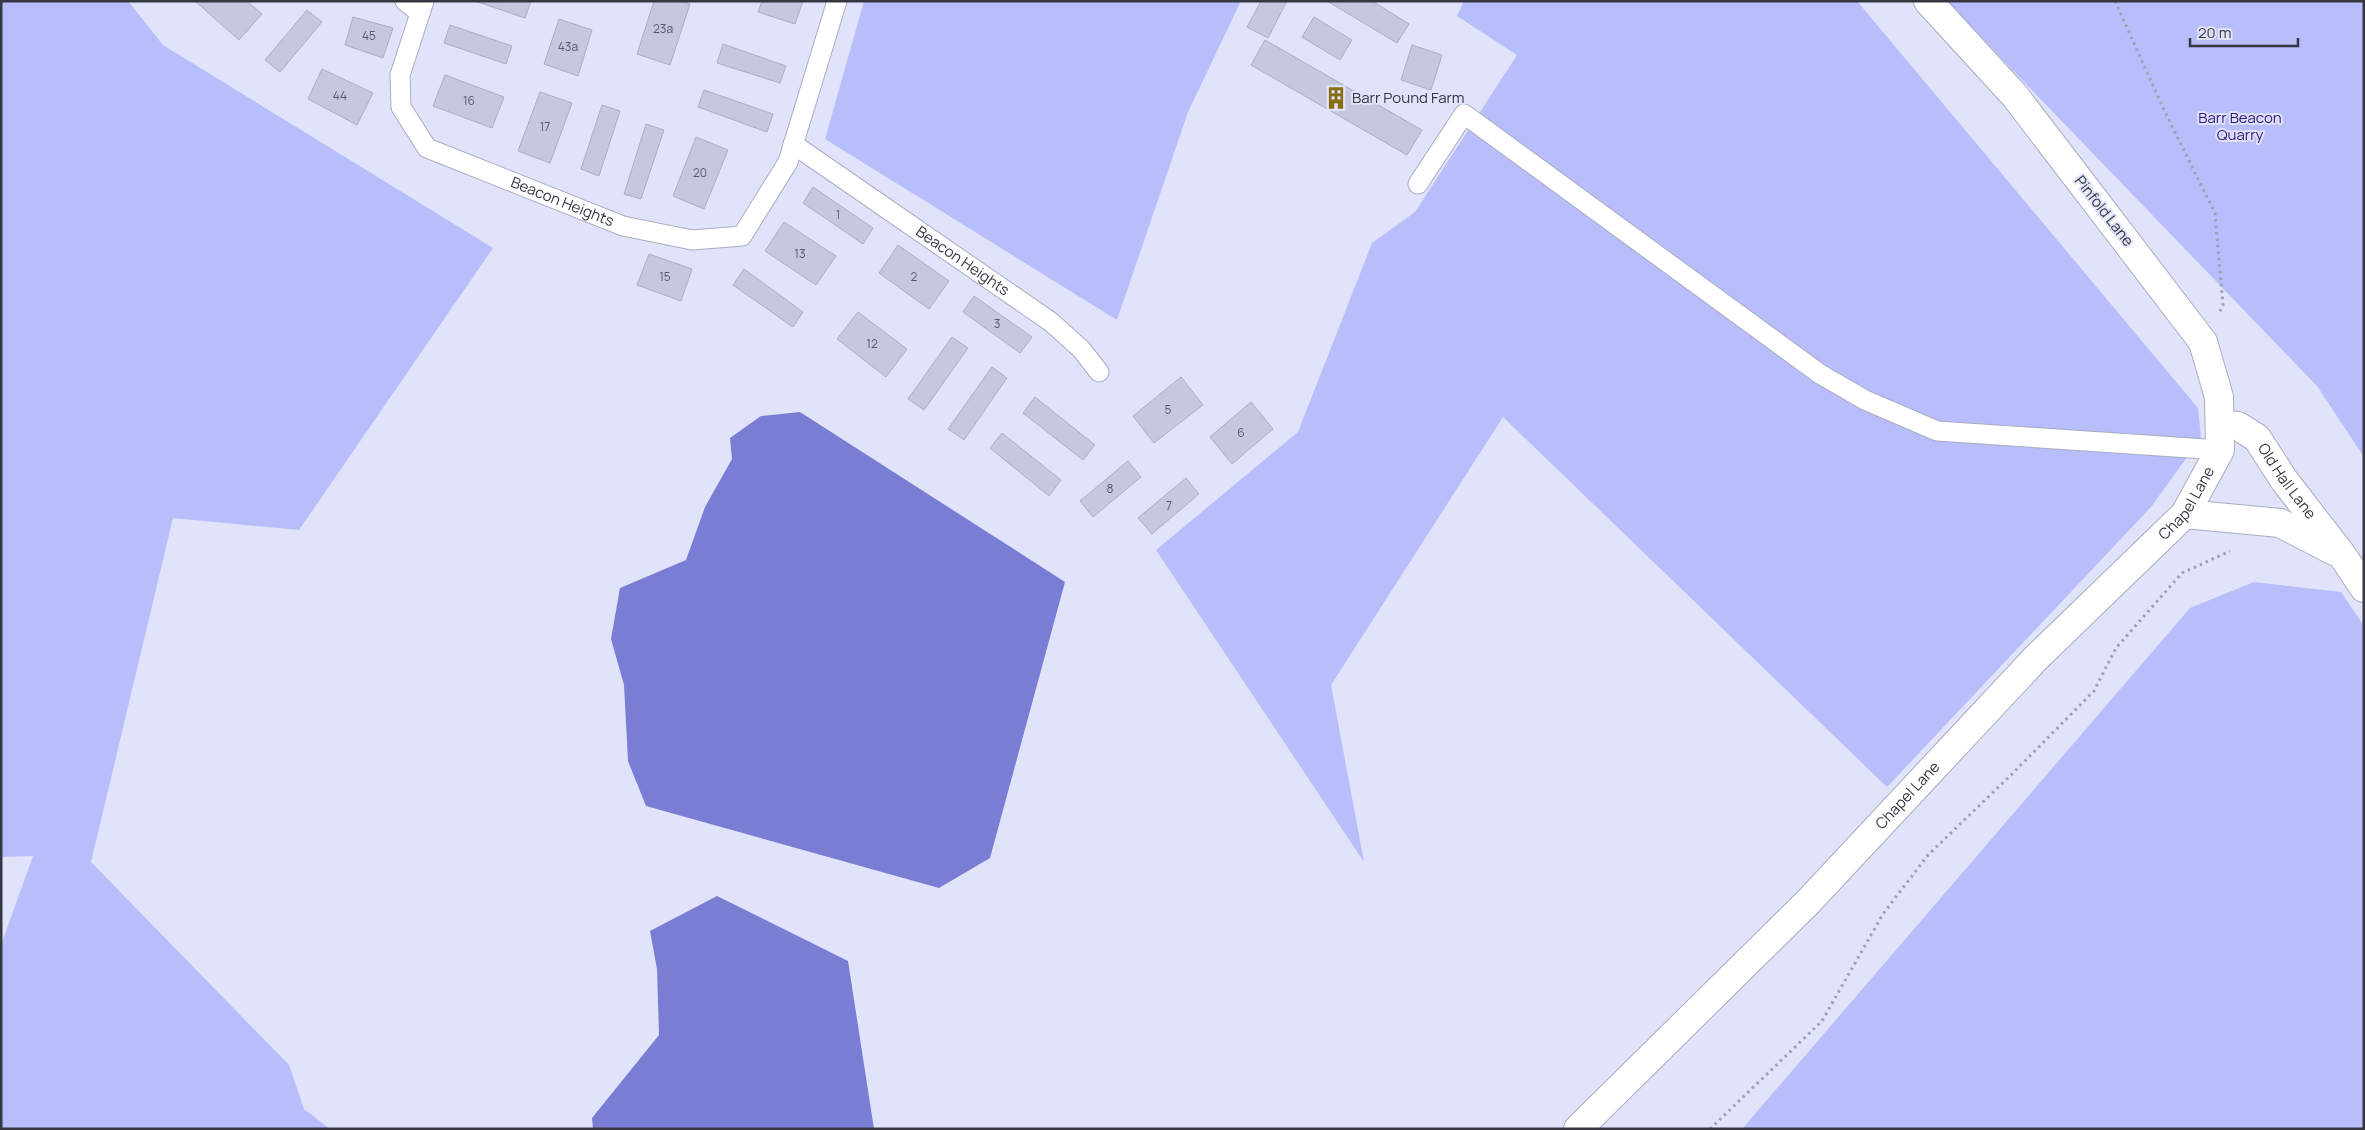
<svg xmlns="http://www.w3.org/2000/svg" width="2365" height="1130" font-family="Manrope,sans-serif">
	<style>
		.green { fill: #b8befb }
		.water { fill: #7a7dd4 }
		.building { fill: #c5c8df; stroke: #abaec4 }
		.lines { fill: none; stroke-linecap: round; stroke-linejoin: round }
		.lane-casing { stroke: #a9acc2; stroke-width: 21 }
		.street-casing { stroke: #a9acc2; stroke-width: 30 }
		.path { stroke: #9ea1b2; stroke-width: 3; stroke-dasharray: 2.5 4; stroke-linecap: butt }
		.lane { stroke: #fff; stroke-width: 19 }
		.street { stroke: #fff; stroke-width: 28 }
		.labels { text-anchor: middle; stroke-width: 4; stroke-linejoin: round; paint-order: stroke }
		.number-label { font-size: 12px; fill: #5a5b68 }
		.poi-label { font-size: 15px; fill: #363740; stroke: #e0e3fa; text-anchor: start }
		.park-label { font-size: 15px; fill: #2a177e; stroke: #e0e3fa }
		.street-label { font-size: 15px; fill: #363740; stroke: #e0e3fa }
	</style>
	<rect width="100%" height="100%" fill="#e0e3fa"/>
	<g class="green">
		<polygon points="1,1 128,1 163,45 493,248 299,530 173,518 91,862 289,1065 304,1109 330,1129 1,1129 1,945 33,856 1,857"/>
		<polygon points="864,1 1241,1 1188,112 1117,320 825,139"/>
		<polygon points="1464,1 1857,1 2198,408 2201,438 2151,507 1887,787 1503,417 1331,685 1364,862 1156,550 1298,432 1372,243 1415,212 1517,55 1457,16"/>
		<polygon points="1946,1 2364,1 2364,457 2317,386"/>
		<polygon points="2254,582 2341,592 2364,626 2364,1129 1742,1129 2190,608"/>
	</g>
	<g class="water">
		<polygon points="800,412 1065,582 990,858 939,888 646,806 628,761 624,685 611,639 620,588 686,560 705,507 732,459 730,438 761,416"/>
		<polygon points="717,896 848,961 874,1129 593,1129 592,1118 659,1035 657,969 650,931"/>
	</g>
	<g class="building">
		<polygon points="195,1 247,1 262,14 239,40"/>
		<polygon points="475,1 531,1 525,18"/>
		<polygon points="654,1 680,1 690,4 670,65 637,54"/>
		<polygon points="762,1 803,1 795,24 758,12"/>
		<polygon points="1261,1 1287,1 1268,38 1247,27"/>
		<polygon points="1327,1 1372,1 1409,24 1397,43"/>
		<polygon points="307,10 322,22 280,72 265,60"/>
		<polygon points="353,17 393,28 383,58 345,45"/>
		<polygon points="1314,17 1352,40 1340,60 1302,37"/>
		<polygon points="559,19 592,30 578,76 544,64"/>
		<polygon points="450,25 512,46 506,64 444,43"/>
		<polygon points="1265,40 1422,130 1407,155 1251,65"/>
		<polygon points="723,44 786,66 780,83 717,63"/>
		<polygon points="1412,45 1442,55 1431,90 1401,80"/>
		<polygon points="322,69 373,93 357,125 308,99"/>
		<polygon points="445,75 504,97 492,128 433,106"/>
		<polygon points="704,90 773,114 767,132 698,107"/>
		<polygon points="540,92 572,103 550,163 518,151"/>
		<polygon points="602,105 620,111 599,176 581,169"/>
		<polygon points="646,124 664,130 641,199 624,194"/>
		<polygon points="696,137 728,150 704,209 673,196"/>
		<polygon points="813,187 873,228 863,244 803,203"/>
		<polygon points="784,222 836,256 816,285 765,251"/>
		<polygon points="898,245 949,281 929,309 879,273"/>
		<polygon points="649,254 692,269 681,301 637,285"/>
		<polygon points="744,269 803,312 793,327 733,285"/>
		<polygon points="974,296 1032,337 1020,353 963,312"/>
		<polygon points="858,312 907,349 886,377 837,339"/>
		<polygon points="952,337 968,348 924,410 908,399"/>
		<polygon points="992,367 1007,378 964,440 948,429"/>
		<polygon points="1181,377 1203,405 1154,443 1133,416"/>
		<polygon points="1035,397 1095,445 1083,460 1023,413"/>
		<polygon points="1251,402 1273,429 1232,464 1210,437"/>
		<polygon points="1002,433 1061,480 1049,496 990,448"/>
		<polygon points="1128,461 1141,477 1093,517 1080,501"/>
		<polygon points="1186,478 1199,494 1152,534 1138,518"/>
	</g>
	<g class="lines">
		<defs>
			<g id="lane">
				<polyline points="405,1 420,13"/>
				<path id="s1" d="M424 1 400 75 401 107 427 148 623 226 692 240 742 236 788 162 837 1"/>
				<path id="s2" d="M793 144 1051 322 1081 349 1099 372"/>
				<polyline points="1418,184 1464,114 1820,374 1865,400 1937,431 2220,450"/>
			</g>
			<g id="street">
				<path id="s3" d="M2221 425 2238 426 2257 438 2284 480 2342 555 2364 588"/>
				<polyline points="2185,514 2280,523 2334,551"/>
				<path id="s4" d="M1578 1129 1809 901 2036 658 2185 514 2220 450 2219 397 2203 342 2015 96 1928 1"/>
			</g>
		</defs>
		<use href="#lane" class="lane-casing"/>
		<use href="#street" class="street-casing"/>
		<g class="path">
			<polyline points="2115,1 2165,112 2215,213 2223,305 2220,311"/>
			<polyline points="1710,1129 1822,1021 1883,914 1928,855 2012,774 2094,691 2116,648 2182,573 2230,551"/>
		</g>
		<use href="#lane" class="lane"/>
		<use href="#street" class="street"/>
	</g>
	<defs>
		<symbol id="building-bare" viewBox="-9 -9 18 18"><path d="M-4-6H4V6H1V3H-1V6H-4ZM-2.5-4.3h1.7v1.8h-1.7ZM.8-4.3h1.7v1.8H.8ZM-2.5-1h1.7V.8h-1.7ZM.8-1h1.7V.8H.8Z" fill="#896e0f" stroke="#e0e3fa" stroke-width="2.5" paint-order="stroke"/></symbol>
	</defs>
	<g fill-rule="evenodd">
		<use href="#building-bare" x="1320" y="82" width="32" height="32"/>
	</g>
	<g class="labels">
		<g class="number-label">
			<text x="663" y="33">23a</text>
			<text x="369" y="40">45</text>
			<text x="568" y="51">43a</text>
			<text x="340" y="100">44</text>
			<text x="469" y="105">16</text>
			<text x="545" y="131">17</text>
			<text x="700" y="177">20</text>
			<text x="838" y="219">1</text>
			<text x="800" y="258">13</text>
			<text x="665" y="281">15</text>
			<text x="914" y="281">2</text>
			<text x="997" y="328">3</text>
			<text x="872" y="348">12</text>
			<text x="1168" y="414">5</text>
			<text x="1241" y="437">6</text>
			<text x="1110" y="493">8</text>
			<text x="1169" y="510">7</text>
		</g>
		<g class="poi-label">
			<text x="1352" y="103">Barr Pound Farm</text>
		</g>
		<g class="park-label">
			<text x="2240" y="123">Barr Beacon<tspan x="2240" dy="17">Quarry</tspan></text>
		</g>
		<g class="street-label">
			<text dy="5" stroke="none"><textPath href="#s1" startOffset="304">Beacon Heights</textPath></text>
			<text transform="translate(2104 211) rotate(52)" y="5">Pinfold Lane</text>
			<text dy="5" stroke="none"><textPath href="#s2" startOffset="206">Beacon Heights</textPath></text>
			<text dy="5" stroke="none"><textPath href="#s3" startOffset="92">Old Hall Lane</textPath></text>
			<text dy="5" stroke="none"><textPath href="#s4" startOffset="874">Chapel Lane</textPath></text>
			<text dy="5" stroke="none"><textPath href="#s4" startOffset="469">Chapel Lane</textPath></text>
		</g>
	</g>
	<rect width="2365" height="1130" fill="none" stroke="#363740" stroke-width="5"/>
	<path d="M2190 38v8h108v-8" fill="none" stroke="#363740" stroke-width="2.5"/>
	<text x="2198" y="38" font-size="15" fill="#363740" stroke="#e0e3fa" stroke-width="4" paint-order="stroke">20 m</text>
</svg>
